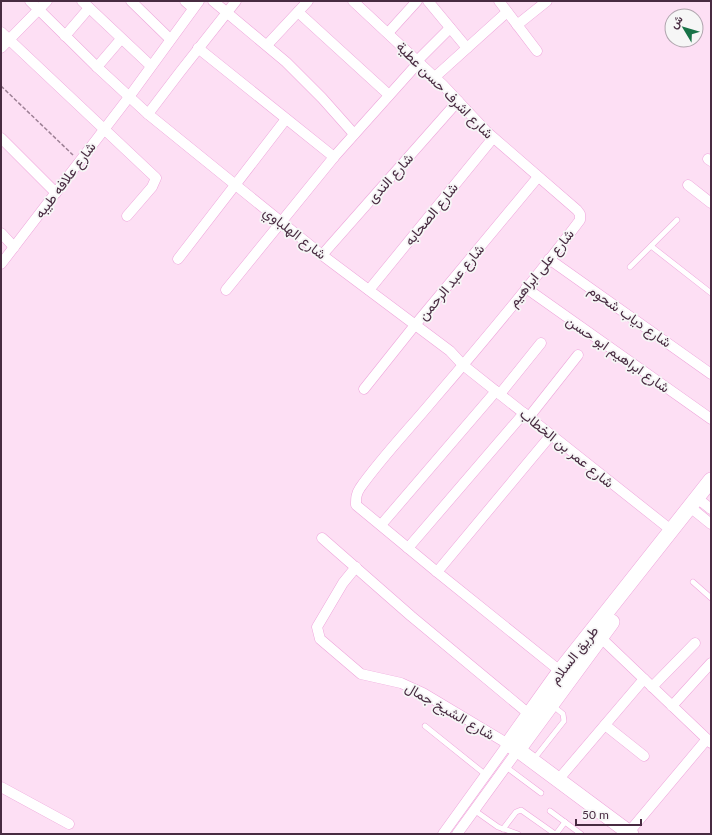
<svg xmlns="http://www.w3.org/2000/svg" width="712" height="835" font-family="Lato,Vazirmatn,sans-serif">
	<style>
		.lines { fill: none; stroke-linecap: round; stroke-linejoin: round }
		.service-casing { stroke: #eea5db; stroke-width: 6 }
		.minor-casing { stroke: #eea5db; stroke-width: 11 }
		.secondary-casing { stroke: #eea5db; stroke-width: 16 }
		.path { stroke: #9d8095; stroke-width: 1.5; stroke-dasharray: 4 2; stroke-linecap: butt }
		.service { stroke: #fff; stroke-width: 5 }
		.minor { stroke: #fff; stroke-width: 10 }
		.secondary { stroke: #fff; stroke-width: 15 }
		.labels { text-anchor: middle; stroke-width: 3.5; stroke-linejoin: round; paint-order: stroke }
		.street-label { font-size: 14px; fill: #482b41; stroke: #f6f6f6 }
	</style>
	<rect width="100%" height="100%" fill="#fddff4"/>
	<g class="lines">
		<defs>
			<g id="service">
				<polyline points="651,246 711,293"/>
				<polyline points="630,267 677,220"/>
				<polyline points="693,582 711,598"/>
				<polyline points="425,726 486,775"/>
				<polyline points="534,759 564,721 563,714 552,705"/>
				<polyline points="506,767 541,793"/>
				<polyline points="474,810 498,827 518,834"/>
				<polyline points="550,811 581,834"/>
				<polyline points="503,829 516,812 521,810 555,834"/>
				<polyline points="556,834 565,822"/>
			</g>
			<g id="minor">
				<polyline points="30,1 97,67 148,114 322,255 450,351 463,365 671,530"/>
				<polyline points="82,1 151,66"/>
				<polyline points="131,1 170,39"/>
				<polyline points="185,1 193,8"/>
				<polyline points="213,1 286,62 322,98 354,134"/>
				<path d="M353 1 443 85 487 132 577 210 580 214V220C534 281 484 341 434 399 410 428 381 458 360 488 356 494 356 498 356 505L437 572 560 671"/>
				<polyline points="428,1 467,48"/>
				<polyline points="499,1 537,51"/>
				<polyline points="298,12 389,95"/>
				<polyline points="517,25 547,1"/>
				<polyline points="1,32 156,178 152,187 127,216"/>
				<polyline points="388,33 417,1"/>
				<polyline points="65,36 89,8"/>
				<polyline points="267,45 308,1"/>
				<polyline points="1,48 47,1"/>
				<polyline points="198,48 334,157"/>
				<polyline points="418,60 450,28"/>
				<polyline points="97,67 121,39"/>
				<polyline points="435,77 507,12"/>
				<polyline points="148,114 180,72 236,1"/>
				<polyline points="1,138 56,193"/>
				<polyline points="708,159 711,161"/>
				<polyline points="688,185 711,203"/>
				<polyline points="1,233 14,247"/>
				<polyline points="322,255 458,101"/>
				<polyline points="178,259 286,119"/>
				<polyline points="549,259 711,374"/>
				<polyline points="1,264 129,97 199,1"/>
				<polyline points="526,288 711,419"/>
				<polyline points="226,290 334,157 419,62"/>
				<polyline points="369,290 493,138"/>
				<polyline points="364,389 415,325 538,177"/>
				<polyline points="500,394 541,343"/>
				<polyline points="529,417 578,355"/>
				<polyline points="697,498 711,509"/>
				<polyline points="690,507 711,524"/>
				<polyline points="381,525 496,391"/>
				<polyline points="322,538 411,616 529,714"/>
				<polyline points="408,548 524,413"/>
				<polyline points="356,567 343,583 317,627 320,639 361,674 401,683 423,693 508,744 443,834"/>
				<polyline points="437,572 551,435"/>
				<polyline points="600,637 711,743"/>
				<polyline points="652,687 695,643"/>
				<polyline points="672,706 711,663"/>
				<polyline points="605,725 644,756"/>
				<polyline points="558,780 644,679"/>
				<polyline points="1,787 69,824"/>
				<polyline points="629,832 707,739"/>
				<polyline points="457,834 518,750"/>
			</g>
			<g id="secondary">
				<polyline points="518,750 612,622"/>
				<polyline points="631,834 518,750 508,744 560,671 711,480"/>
			</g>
		</defs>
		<use href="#service" class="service-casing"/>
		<use href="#minor" class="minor-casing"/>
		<use href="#secondary" class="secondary-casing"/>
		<polyline class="path" points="1,86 73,155"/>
		<use href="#service" class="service"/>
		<use href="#minor" class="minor"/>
		<use href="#secondary" class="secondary"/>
	</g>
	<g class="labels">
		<g class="street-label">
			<text transform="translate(445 90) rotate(45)" y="5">شارع اشرف حسن عطية</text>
			<text transform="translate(390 178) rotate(-48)" y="5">شارع الندى</text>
			<text transform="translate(65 180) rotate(-53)" y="5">شارع علافه طيبه</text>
			<text transform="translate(431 214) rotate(-51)" y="5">شارع الصحابه</text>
			<text transform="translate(295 233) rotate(38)" y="5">شارع الهلباوي</text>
			<text transform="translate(541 268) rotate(-51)" y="5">شارع على ابراهيم</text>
			<text transform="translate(451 282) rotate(-50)" y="5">شارع عبد الرحمن</text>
			<text transform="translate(630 316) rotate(35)" y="5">شارع دياب شحوم</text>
			<text transform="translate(618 354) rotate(35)" y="5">شارع ابراهيم ابو حسن</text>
			<text transform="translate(567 448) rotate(39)" y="5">شارع عمر بن الخطاب</text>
			<text transform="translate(574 655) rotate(-52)" y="5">طريق السلام</text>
			<text transform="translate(450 711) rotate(30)" y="5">شارع الشيخ جمال</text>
		</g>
	</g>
	<rect width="712" height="835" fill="none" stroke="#482b41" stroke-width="4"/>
	<g transform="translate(684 28) rotate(308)"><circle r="19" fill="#f6f6f6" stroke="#b0a5ae"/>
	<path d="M0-3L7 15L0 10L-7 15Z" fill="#187347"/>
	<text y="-6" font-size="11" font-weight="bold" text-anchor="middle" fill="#482b41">ش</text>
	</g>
	<path d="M576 819v6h65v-6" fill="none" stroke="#482b41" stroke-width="2"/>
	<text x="582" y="819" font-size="12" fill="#482b41" stroke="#f6f6f6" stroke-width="3" paint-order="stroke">50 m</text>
</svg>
